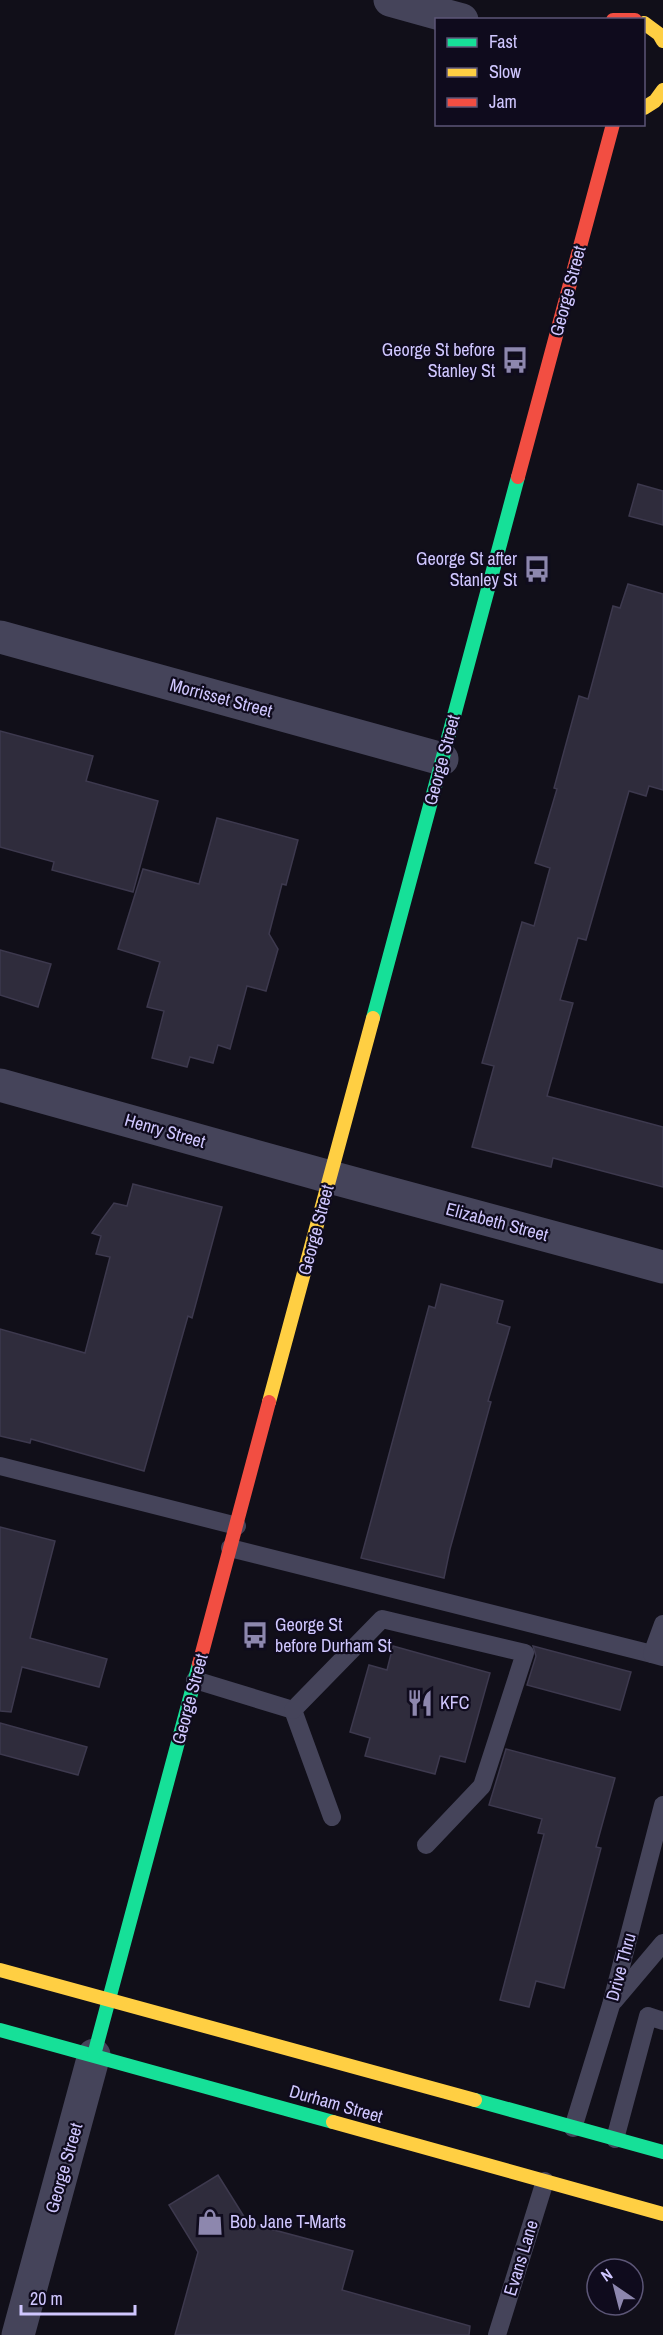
<svg xmlns="http://www.w3.org/2000/svg" width="663" height="2335" font-family="'Archivo Narrow',sans-serif">
	<style>
		.building { fill: #2f2c3c; stroke: #3d394e; stroke-width: 1.5 }
		.lines { fill: none; stroke-linecap: round; stroke-linejoin: round }
		.lane { stroke: #45445a; stroke-width: 18 }
		.street { stroke: #45445a; stroke-width: 33 }
		.fast { stroke: #16e098; stroke-width: 14 }
		.slow { stroke: #ffcf43; stroke-width: 14 }
		.jam { stroke: #f24e42; stroke-width: 14 }
		.labels { text-anchor: middle; stroke-width: 4.5; stroke-linejoin: round; paint-order: stroke }
		.street-label { font-size: 18px; fill: #d0c7ff; stroke: #0f0b1d }
		.poi-label { font-size: 18px; fill: #d0c7ff; stroke: #0f0b1d; text-anchor: start }
	</style>
	<rect width="100%" height="100%" fill="#110f19"/>
	<g class="building">
		<polygon points="638,484 663,491 663,525 629,516"/>
		<polygon points="628,584 663,594 663,790 649,786 646,796 629,791 586,940 578,938 560,1000 573,1003 547,1096 663,1127 663,1187 553,1158 551,1167 472,1147 494,1066 482,1063 522,922 534,926 550,868 535,863 557,789 554,788 579,696 588,699 613,606 620,608"/>
		<polygon points="0,731 93,756 86,781 158,801 133,892 52,870 54,862 0,847"/>
		<polygon points="217,818 298,840 286,885 282,884 269,934 278,949 266,991 247,986 230,1049 218,1045 213,1063 190,1057 187,1067 152,1058 164,1011 147,1007 160,962 118,949 143,869 199,884"/>
		<polygon points="0,950 51,964 38,1007 0,995"/>
		<polygon points="133,1184 222,1207 192,1318 188,1316 144,1471 31,1439 30,1443 0,1436 0,1329 85,1353 110,1257 96,1254 101,1236 92,1233 114,1203 127,1206"/>
		<polygon points="441,1284 503,1301 497,1323 510,1327 488,1401 491,1402 450,1549 444,1578 361,1558 429,1306 435,1308"/>
		<polygon points="0,1527 55,1541 30,1638 107,1659 99,1687 22,1667 11,1712 0,1711"/>
		<polygon points="393,1646 490,1673 465,1762 440,1756 435,1774 365,1756 370,1738 350,1732 369,1665 387,1670"/>
		<polygon points="533,1646 631,1672 620,1710 527,1685 536,1656"/>
		<polygon points="0,1723 87,1747 78,1775 0,1754"/>
		<polygon points="506,1749 615,1778 596,1847 601,1848 564,1988 536,1981 529,2007 500,2000 544,1834 538,1833 542,1819 489,1805"/>
		<polygon points="218,2175 248,2223 353,2251 342,2290 470,2326 469,2335 175,2335 198,2252 169,2205"/>
	</g>
	<g class="lines">
		<g class="lane">
			<polyline points="0,1466 237,1526"/>
			<polyline points="230,1548 652,1654"/>
			<polyline points="663,1657 652,1654 663,1624"/>
			<polyline points="195,1680 293,1710 332,1817"/>
			<polyline points="293,1710 382,1619 525,1653 482,1786 426,1845"/>
			<polyline points="614,2001 663,1943"/>
			<polyline points="573,2128 611,2005 663,1805"/>
			<polyline points="615,2139 648,2016 663,2021"/>
			<polyline points="497,2335 545,2181"/>
		</g>
		<g class="street">
			<polyline points="390,0 462,20"/>
			<polyline points="0,637 442,759"/>
			<polyline points="0,1085 330,1177 663,1267"/>
			<polyline points="18,2335 94,2055"/>
		</g>
		<g class="fast">
			<polyline points="373,1018 518,477"/>
			<polyline points="0,2030 333,2122"/>
			<polyline points="94,2055 199,1664"/>
			<polyline points="475,2100 663,2152"/>
		</g>
		<g class="slow">
			<polyline points="644,23 659,34 663,41"/>
			<polyline points="644,108 655,101 663,90"/>
			<polyline points="269,1402 373,1018"/>
			<polyline points="0,1970 475,2100"/>
			<polyline points="333,2122 663,2214"/>
		</g>
		<g class="jam">
			<polyline points="613,20 635,20"/>
			<polyline points="518,477 613,124"/>
			<polyline points="199,1664 269,1402"/>
		</g>
	</g>
	<defs>
		<symbol id="bus-bare" viewBox="-9 -9 18 18"><path d="M-5-6H5V4H4V6H2V4H-2V6H-4V4H-5ZM-3.5-4V0h7V-4ZM-3.5 1.2v1.5H-2V1.2ZM2 1.2v1.5H3.5V1.2Z" fill="#8d87ae" stroke="#0f0b1d" stroke-width="2.5" paint-order="stroke"/></symbol>
		<symbol id="restaurant-bare" viewBox="-9 -9 18 18"><path d="M-5-6h1v4h1v-4h1v4h1v-4h1v5L-1.5 .5V6h-2V.5L-5-1ZM5-6V6H3V1.5H1.5Q1.5-4 5-6Z" fill="#8d87ae" stroke="#0f0b1d" stroke-width="2.5" paint-order="stroke"/></symbol>
		<symbol id="shop-bare" viewBox="-9 -9 18 18"><path d="M-5-2.5h2.3a2.7 3.5 0 0 1 5.4 0H5L5.5 6h-11ZM-1.5-2.5h3a1.5 2.3 0 0 0-3 0Z" fill="#8d87ae" stroke="#0f0b1d" stroke-width="2.5" paint-order="stroke"/></symbol>
	</defs>
	<g fill-rule="evenodd">
		<use href="#bus-bare" x="496" y="341" width="38" height="38"/>
		<use href="#bus-bare" x="518" y="550" width="38" height="38"/>
		<use href="#bus-bare" x="236" y="1616" width="38" height="38"/>
		<use href="#restaurant-bare" x="401" y="1684" width="38" height="38"/>
		<use href="#shop-bare" x="191" y="2203" width="38" height="38"/>
	</g>
	<g class="labels">
		<g class="street-label">
			<text transform="translate(568 291) rotate(-75)" y="6">George Street</text>
			<text transform="translate(221 698) rotate(15)" y="6">Morrisset Street</text>
			<text transform="translate(442 760) rotate(-75)" y="6">George Street</text>
			<text transform="translate(165 1131) rotate(16)" y="6">Henry Street</text>
			<text transform="translate(497 1222) rotate(15)" y="6">Elizabeth Street</text>
			<text transform="translate(316 1230) rotate(-75)" y="6">George Street</text>
			<text transform="translate(190 1699) rotate(-75)" y="6">George Street</text>
			<text transform="translate(621 1967) rotate(-75)" y="6">Drive Thru</text>
			<text transform="translate(336 2104) rotate(16)" y="6">Durham Street</text>
			<text transform="translate(64 2168) rotate(-74)" y="6">George Street</text>
			<text transform="translate(521 2258) rotate(-73)" y="6">Evans Lane</text>
		</g>
		<g class="poi-label">
			<text x="495" y="356" text-anchor="end">George St before<tspan x="495" dy="21">Stanley St</tspan></text>
			<text x="517" y="565" text-anchor="end">George St after<tspan x="517" dy="21">Stanley St</tspan></text>
			<text x="275" y="1631">George St<tspan x="275" dy="21">before Durham St</tspan></text>
			<text x="440" y="1709">KFC</text>
			<text x="230" y="2228">Bob Jane T-Marts</text>
		</g>
	</g>
	<rect x="435" y="18" width="210" height="108" fill="#0f0b1d" stroke="#5c5677" stroke-width="1.5"/>
	<rect x="447" y="38" width="30" height="9" fill="#16e098" stroke="#5c5677" stroke-width="1.5"/>
	<text x="489" y="48" font-size="18" fill="#d0c7ff">Fast</text>
	<rect x="447" y="68" width="30" height="9" fill="#ffcf43" stroke="#5c5677" stroke-width="1.5"/>
	<text x="489" y="78" font-size="18" fill="#d0c7ff">Slow</text>
	<rect x="447" y="98" width="30" height="9" fill="#f24e42" stroke="#5c5677" stroke-width="1.5"/>
	<text x="489" y="108" font-size="18" fill="#d0c7ff">Jam</text>
	<g transform="translate(615 2287) rotate(325)"><circle r="28" fill="#0f0b1d" stroke="#5c5677" stroke-width="1.5"/>
	<path d="M0-4.5L10 22L0 15L-10 22Z" fill="#8d87ae"/>
	<text y="-9" font-size="16" font-weight="bold" text-anchor="middle" fill="#d0c7ff">N</text>
	</g>
	<path d="M21 2305v9h114v-9" fill="none" stroke="#d0c7ff" stroke-width="3"/>
	<text x="30" y="2305" font-size="18" fill="#d0c7ff" stroke="#0f0b1d" stroke-width="4.5" paint-order="stroke">20 m</text>
</svg>
